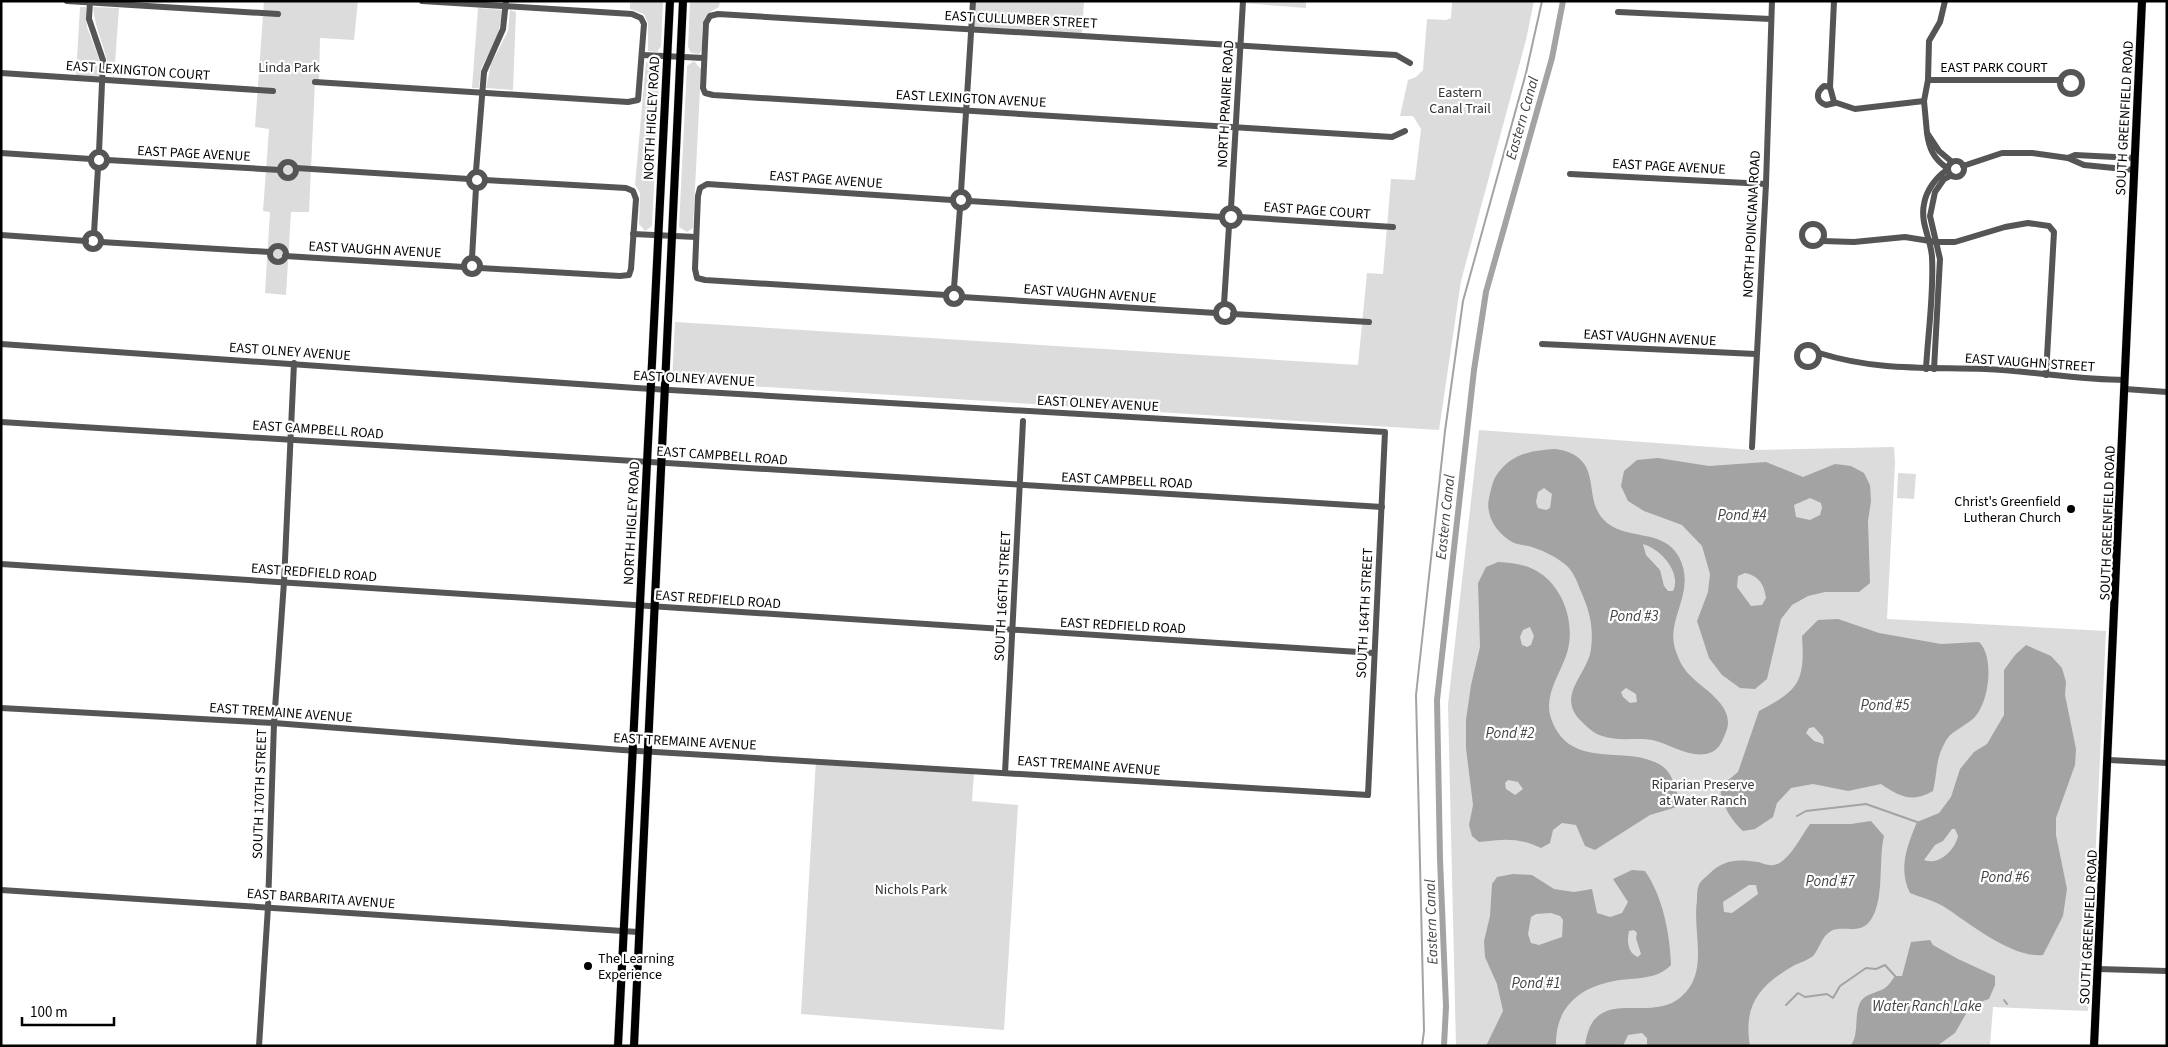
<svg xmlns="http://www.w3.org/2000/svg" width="2168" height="1047" font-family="'Source Sans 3',sans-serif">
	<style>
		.green { fill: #dcdcdc }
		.water { fill: #a3a3a3; fill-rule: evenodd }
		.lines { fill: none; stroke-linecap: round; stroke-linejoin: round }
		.stream { stroke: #a3a3a3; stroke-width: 2 }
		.canal { stroke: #a3a3a3; stroke-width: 6 }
		.major-casing { stroke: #dbdbdb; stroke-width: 9 }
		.minor { stroke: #555; stroke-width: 6 }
		.major { stroke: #000; stroke-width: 8 }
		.poi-dot { fill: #000; stroke: #fff; stroke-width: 2 }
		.labels { text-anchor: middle; stroke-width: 4.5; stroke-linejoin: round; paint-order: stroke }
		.street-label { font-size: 14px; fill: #000; stroke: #fff }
		.park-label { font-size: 14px; fill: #333; stroke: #fff }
		.poi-label { font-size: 14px; fill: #000; stroke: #fff; text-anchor: end }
		.water-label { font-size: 15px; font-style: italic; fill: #444; stroke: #fff }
	</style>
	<rect width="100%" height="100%" fill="#fff"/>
	<g class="green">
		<polygon points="264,1 358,1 354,40 320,38 319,82 315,82 309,212 291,212 286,295 265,293 270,212 263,211 269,129 255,127"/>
		<polygon points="630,1 663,1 661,46 657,52 648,51 648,23 644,14 630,9"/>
		<path d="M690 1H720L719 7C697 18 703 28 702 50L699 54 691 53 688 47Z"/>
		<polygon points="973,1 1084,1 1082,34 971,28"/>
		<polygon points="1243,1 1306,1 1306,8 1243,3"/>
		<polygon points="1452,1 1534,1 1526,40 1461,281 1439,430 672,381 675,322 1358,365 1367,273 1383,274 1391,179 1415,180 1421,129 1413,116 1400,116 1408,80 1416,77 1423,70 1427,19 1446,20 1451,18"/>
		<polygon points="80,7 86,7 87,27 100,61 99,76 76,75"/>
		<path d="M93 7 119 8 114 77 109 73C107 50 95 31 93 7Z"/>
		<polygon points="478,8 503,10 498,35 481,69 479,88 472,88"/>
		<polygon points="510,10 516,12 513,90 486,88 491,64 508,31"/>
		<polygon points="653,59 660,66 652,226 645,231 639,224 640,193 635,185 646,62"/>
		<polygon points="694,61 701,69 693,228 687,232 679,227 687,66"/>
		<polygon points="1479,430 1752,450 1894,447 1895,463 1887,619 2106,631 2088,1011 1993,1007 1990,1046 1456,1046 1448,705"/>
		<polygon points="1898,473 1916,474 1914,499 1897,498"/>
		<polygon points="816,759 974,773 972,801 1018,805 1004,1030 801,1014"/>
	</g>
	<g class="water">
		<path d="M1556 449C1605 457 1582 496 1603 519 1624 542 1663 527 1679 557 1698 594 1662 621 1677 654 1679 660 1682 666 1686 671 1699 688 1737 704 1726 732 1723 739 1721 746 1714 751 1695 762 1671 744 1652 740 1636 737 1619 742 1602 736 1593 733 1587 727 1580 720 1556 695 1588 674 1591 649 1594 625 1589 609 1579 587 1577 581 1573 572 1568 567 1559 558 1544 551 1532 547 1526 545 1519 545 1514 543 1497 534 1485 516 1489 498 1491 491 1492 482 1496 476 1510 454 1532 450 1556 449ZM1544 488 1552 494 1550 508 1546 510 1538 508 1536 502 1538 492ZM1643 544C1661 549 1682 573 1673 591H1668L1664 586 1660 570 1646 555ZM1626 688 1636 694 1637 702 1630 703 1623 697 1621 692Z"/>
		<path d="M1658 458 1709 466 1766 462 1803 477 1835 464 1851 466 1864 473 1870 485 1871 501 1868 521 1870 583 1859 592H1825L1808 596 1792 605 1781 619 1767 679 1755 689 1740 688 1722 675 1709 658 1697 621 1708 592 1710 574 1702 546 1682 525 1644 511 1628 501 1621 486 1624 471 1637 460ZM1810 498 1821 503 1822 508 1820 515 1810 520 1796 517 1794 505ZM1745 573C1759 576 1764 584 1766 598L1762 605 1751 606 1737 587 1738 576Z"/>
		<path d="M1498 562C1511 563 1524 564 1535 570 1563 585 1576 623 1567 653 1560 675 1542 697 1552 721 1572 772 1628 743 1662 766 1673 773 1678 794 1680 806L1650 815 1595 850 1585 846 1576 825 1562 823 1553 830 1550 843 1541 848C1517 837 1504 839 1479 842L1472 836 1469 825 1473 805 1466 748V720L1471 685 1480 647 1478 583 1486 567ZM1530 627 1534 636 1531 645 1527 647 1522 645 1520 637 1523 630ZM1508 780 1518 782 1523 789 1515 795 1506 789 1505 783Z"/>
		<path d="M1838 619 1879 633 1941 644 1979 642C1995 657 1989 703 1974 718 1967 725 1952 731 1947 739 1935 758 1938 770 1933 791 1912 803 1900 797 1881 784L1848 791 1813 784 1791 788 1777 803 1773 817 1755 829 1743 831C1731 820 1721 804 1720 787L1738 772 1759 711C1799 690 1805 682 1802 636L1818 620ZM1814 727 1823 737 1824 744 1814 741 1806 733 1809 728Z"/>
		<path d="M2026 645 2051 656 2062 668 2066 682 2065 695 2076 749 2075 765 2056 818V835L2067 889 2063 916 2043 955C2014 959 1970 924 1946 908 1936 901 1922 898 1910 893 1898 869 1907 846 1917 822L1939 813 1951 797 1960 769 1974 752 1987 744 2004 715V670L2015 655ZM1952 829H1955L1958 836C1955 850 1939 866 1924 860L1935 845 1943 841Z"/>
		<path d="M1871 821 1884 836C1878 861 1885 901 1870 921 1860 935 1842 925 1831 931 1821 937 1820 948 1813 956 1808 960 1799 963 1793 966 1759 986 1743 1005 1750 1046H1647V1038L1642 1033 1628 1035 1623 1046H1585C1593 982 1649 1025 1681 997 1710 972 1692 933 1697 900 1697 895 1697 889 1699 885 1700 881 1706 877 1709 874 1724 859 1738 859 1758 862 1762 863 1768 866 1773 865 1788 864 1801 836 1810 824H1851ZM1749 885H1756L1758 894 1732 913 1724 912 1723 902Z"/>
		<path d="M1632 870 1645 871C1663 897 1670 934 1671 965 1656 981 1634 977 1614 981 1578 988 1555 1008 1556 1046H1486L1503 1011 1497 984 1485 957 1484 941 1490 916 1492 884 1497 877 1513 874 1532 875 1554 889 1574 892 1592 889 1597 913 1610 917 1622 913 1628 902 1613 879ZM1551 913 1560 916 1563 920 1562 937 1539 945 1531 943 1528 934 1531 917 1536 914ZM1634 930 1637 933 1636 938 1641 954 1638 957C1627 953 1627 940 1629 931Z"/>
		<path d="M1930 940 1933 945 1958 959 1995 976V985L1989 999 1971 1005 1955 1033 1937 1046H1850C1860 1036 1853 1014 1861 1001 1867 993 1877 993 1885 988 1889 985 1892 980 1895 976H1902L1911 942Z"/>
	</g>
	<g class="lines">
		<g class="stream">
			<polyline points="1797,816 1806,811 1866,804 1917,822"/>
			<polyline points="2004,1000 2007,1004"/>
			<polyline points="1786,1005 1798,993 1805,997 1827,994 1833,998 1840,986 1866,968 1876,969 1885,965 1895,976"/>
			<polyline points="1422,1046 1424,1031 1416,695 1445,431 1463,301 1526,73 1542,1"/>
		</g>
		<polyline class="canal" points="1444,1046 1446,1006 1440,859 1437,700 1474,370 1486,292 1552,58 1563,1"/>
		<defs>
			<g id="major">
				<polyline points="618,1046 670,1"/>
				<polyline points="634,1046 683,1"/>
				<polyline points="2094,1046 2142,1"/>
			</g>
		</defs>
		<use href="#major" class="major-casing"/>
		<g class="minor">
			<polyline points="67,1 278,14"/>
			<polyline points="90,1 89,19 103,60 99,152"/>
			<polyline points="1834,1 1830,87 1834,102 1855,109 1924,101"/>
			<polyline points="1618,12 1771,19"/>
			<polyline points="643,55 704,58"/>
			<circle cx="2071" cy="83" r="11"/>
			<polyline points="1,73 273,91"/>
			<polyline points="1928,80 2061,80"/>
			<polyline points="315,82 628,102 638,100 644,24 641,18 632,14 422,1"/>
			<path d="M1830 87 1824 86C1816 92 1815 101 1826 105L1835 103"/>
			<polyline points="1405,131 1392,137 713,95 705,93 703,88 706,23 710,16 718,14 1396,55 1410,63"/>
			<polyline points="1927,133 1924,101 1928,80 1929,41 1940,22 1945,1"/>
			<circle cx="99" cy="160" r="8"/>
			<polyline points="1,153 91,159"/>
			<polyline points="2068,158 2075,155 2135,158"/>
			<polyline points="107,160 280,170"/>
			<circle cx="1956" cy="169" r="8"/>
			<circle cx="288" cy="170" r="8"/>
			<polyline points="1963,166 2002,153 2032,153 2068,158 2084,165 2134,170"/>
			<polyline points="296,168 469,179"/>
			<path d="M1947 168C1934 159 1929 149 1927 133L1939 151 1952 162"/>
			<polyline points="476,171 484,72 503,29 506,1"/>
			<circle cx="477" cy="180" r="8"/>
			<polyline points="1570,174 1766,184"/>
			<circle cx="961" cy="200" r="8"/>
			<polyline points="961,192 973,1"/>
			<polyline points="969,201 1222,217"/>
			<polyline points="1231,208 1243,1"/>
			<circle cx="1231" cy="217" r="9"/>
			<polyline points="1240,217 1393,227"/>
			<circle cx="1813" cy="235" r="11"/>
			<circle cx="93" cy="241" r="8"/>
			<polyline points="94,233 98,168"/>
			<polyline points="633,234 696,237"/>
			<polyline points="1,235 86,241"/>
			<polyline points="1822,241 1854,242 1905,237 1936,242 1955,242 2005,227 2028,223 2049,226 2054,232 2046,375"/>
			<polyline points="101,242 270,252"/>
			<circle cx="278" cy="254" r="8"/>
			<polyline points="285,256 464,267"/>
			<circle cx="472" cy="266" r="8"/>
			<polyline points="472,258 476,188"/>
			<polyline points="480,268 620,276 629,275 631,269 636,199 633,191 626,188 485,180"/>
			<circle cx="954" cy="296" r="8"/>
			<polyline points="954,288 960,208"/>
			<polyline points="946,295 705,280 697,278 695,269 698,196 700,188 707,184 952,200"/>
			<polyline points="962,297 1216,313"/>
			<polyline points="1224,304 1229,226"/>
			<circle cx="1225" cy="313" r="9"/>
			<polyline points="1233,314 1369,322"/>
			<polyline points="1,344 636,388 1385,432 1368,795 622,750 274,723 1,708"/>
			<polyline points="1542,344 1756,354"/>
			<circle cx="1808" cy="356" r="11"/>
			<path d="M1819 353C1877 371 1925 367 1985 369 2032 371 2078 380 2125 380"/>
			<path d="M1926 369C1928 332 1934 294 1932 257 1931 239 1920 223 1924 204 1926 191 1936 177 1947 170"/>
			<polyline points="1934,369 1940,259 1930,216 1935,192 1944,179 1950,176"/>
			<polyline points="2125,389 2167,392"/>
			<polyline points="1,422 1382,507"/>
			<polyline points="1752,447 1766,184 1772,1"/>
			<polyline points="1,564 1374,653"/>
			<polyline points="2109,760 2167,763"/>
			<polyline points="1005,773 1023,421"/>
			<polyline points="1,890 638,932"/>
			<polyline points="2098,969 2167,971"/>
			<polyline points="259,1046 268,907 274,723 284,582 294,363"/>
		</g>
		<use href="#major" class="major"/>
	</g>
	<g class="poi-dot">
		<circle cx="2071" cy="509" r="5"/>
		<circle cx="588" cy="966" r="5"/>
	</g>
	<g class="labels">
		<g class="street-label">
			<text transform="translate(1021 19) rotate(3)" y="5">EAST CULLUMBER STREET</text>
			<text x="1994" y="72">EAST PARK COURT</text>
			<text transform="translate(138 70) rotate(4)" y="5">EAST LEXINGTON COURT</text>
			<text transform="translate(971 98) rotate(3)" y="5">EAST LEXINGTON AVENUE</text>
			<text transform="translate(1225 104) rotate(-87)" y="5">NORTH PRAIRIE ROAD</text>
			<text transform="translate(651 118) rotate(-87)" y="5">NORTH HIGLEY ROAD</text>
			<text transform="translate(2124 118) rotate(-87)" y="5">SOUTH GREENFIELD ROAD</text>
			<text transform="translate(194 153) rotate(3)" y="5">EAST PAGE AVENUE</text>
			<text transform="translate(1669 166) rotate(3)" y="5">EAST PAGE AVENUE</text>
			<text transform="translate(826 179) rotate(4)" y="5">EAST PAGE AVENUE</text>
			<text transform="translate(1317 210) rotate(4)" y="5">EAST PAGE COURT</text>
			<text transform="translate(1751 224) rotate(-87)" y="5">NORTH POINCIANA ROAD</text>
			<text transform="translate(375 249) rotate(3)" y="5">EAST VAUGHN AVENUE</text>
			<text transform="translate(1090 293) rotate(4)" y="5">EAST VAUGHN AVENUE</text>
			<text transform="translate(1650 337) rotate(3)" y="5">EAST VAUGHN AVENUE</text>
			<text transform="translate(290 351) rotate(4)" y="5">EAST OLNEY AVENUE</text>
			<text transform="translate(2030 362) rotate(4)" y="5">EAST VAUGHN STREET</text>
			<text transform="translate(694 378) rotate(3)" y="5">EAST OLNEY AVENUE</text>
			<text transform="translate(1098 403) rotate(3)" y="5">EAST OLNEY AVENUE</text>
			<text transform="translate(318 429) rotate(4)" y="5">EAST CAMPBELL ROAD</text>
			<text transform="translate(722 455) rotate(4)" y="5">EAST CAMPBELL ROAD</text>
			<text transform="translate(1127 480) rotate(3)" y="5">EAST CAMPBELL ROAD</text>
			<text transform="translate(631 523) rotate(-87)" y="5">NORTH HIGLEY ROAD</text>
			<text transform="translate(2107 523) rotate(-88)" y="5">SOUTH GREENFIELD ROAD</text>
			<text transform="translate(314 572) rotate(4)" y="5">EAST REDFIELD ROAD</text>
			<text transform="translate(1002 596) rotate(-87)" y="5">SOUTH 166TH STREET</text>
			<text transform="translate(718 599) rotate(4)" y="5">EAST REDFIELD ROAD</text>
			<text transform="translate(1364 613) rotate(-87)" y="5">SOUTH 164TH STREET</text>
			<text transform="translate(1123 625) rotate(3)" y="5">EAST REDFIELD ROAD</text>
			<text transform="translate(281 712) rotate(4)" y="5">EAST TREMAINE AVENUE</text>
			<text transform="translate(685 741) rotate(3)" y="5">EAST TREMAINE AVENUE</text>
			<text transform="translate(1089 765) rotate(4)" y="5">EAST TREMAINE AVENUE</text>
			<text transform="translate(259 794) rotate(-88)" y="5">SOUTH 170TH STREET</text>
			<text transform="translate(321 898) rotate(4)" y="5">EAST BARBARITA AVENUE</text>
			<text transform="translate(2088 927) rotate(-87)" y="5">SOUTH GREENFIELD ROAD</text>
		</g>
		<g class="park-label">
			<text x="289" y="72">Linda Park</text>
			<text x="1460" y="97">Eastern<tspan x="1460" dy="16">Canal Trail</tspan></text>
			<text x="1703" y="789">Riparian Preserve<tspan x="1703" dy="16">at Water Ranch</tspan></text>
			<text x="911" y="894">Nichols Park</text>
		</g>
		<g class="poi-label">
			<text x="2061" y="506">Christ's Greenfield<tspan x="2061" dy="16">Lutheran Church</tspan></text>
			<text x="598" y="963" text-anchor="start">The Learning<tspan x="598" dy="16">Experience</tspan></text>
		</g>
		<g class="water-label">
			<text transform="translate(1522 118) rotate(-74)" y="5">Eastern Canal</text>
			<text x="1742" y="520">Pond #4</text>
			<text transform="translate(1445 517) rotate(-84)" y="5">Eastern Canal</text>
			<text x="1634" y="621">Pond #3</text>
			<text x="1885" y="710">Pond #5</text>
			<text x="1510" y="738">Pond #2</text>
			<text x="2005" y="882">Pond #6</text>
			<text x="1830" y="886">Pond #7</text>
			<text transform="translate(1431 922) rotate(-92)" y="5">Eastern Canal</text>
			<text x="1536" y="988">Pond #1</text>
			<text x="1927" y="1011">Water Ranch Lake</text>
		</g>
	</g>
	<rect width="2168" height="1047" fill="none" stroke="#000000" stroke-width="5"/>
	<path d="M22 1017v8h92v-8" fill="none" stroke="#000000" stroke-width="2.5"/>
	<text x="30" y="1017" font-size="15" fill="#000000" stroke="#ffffff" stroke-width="4" paint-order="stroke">100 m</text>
</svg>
